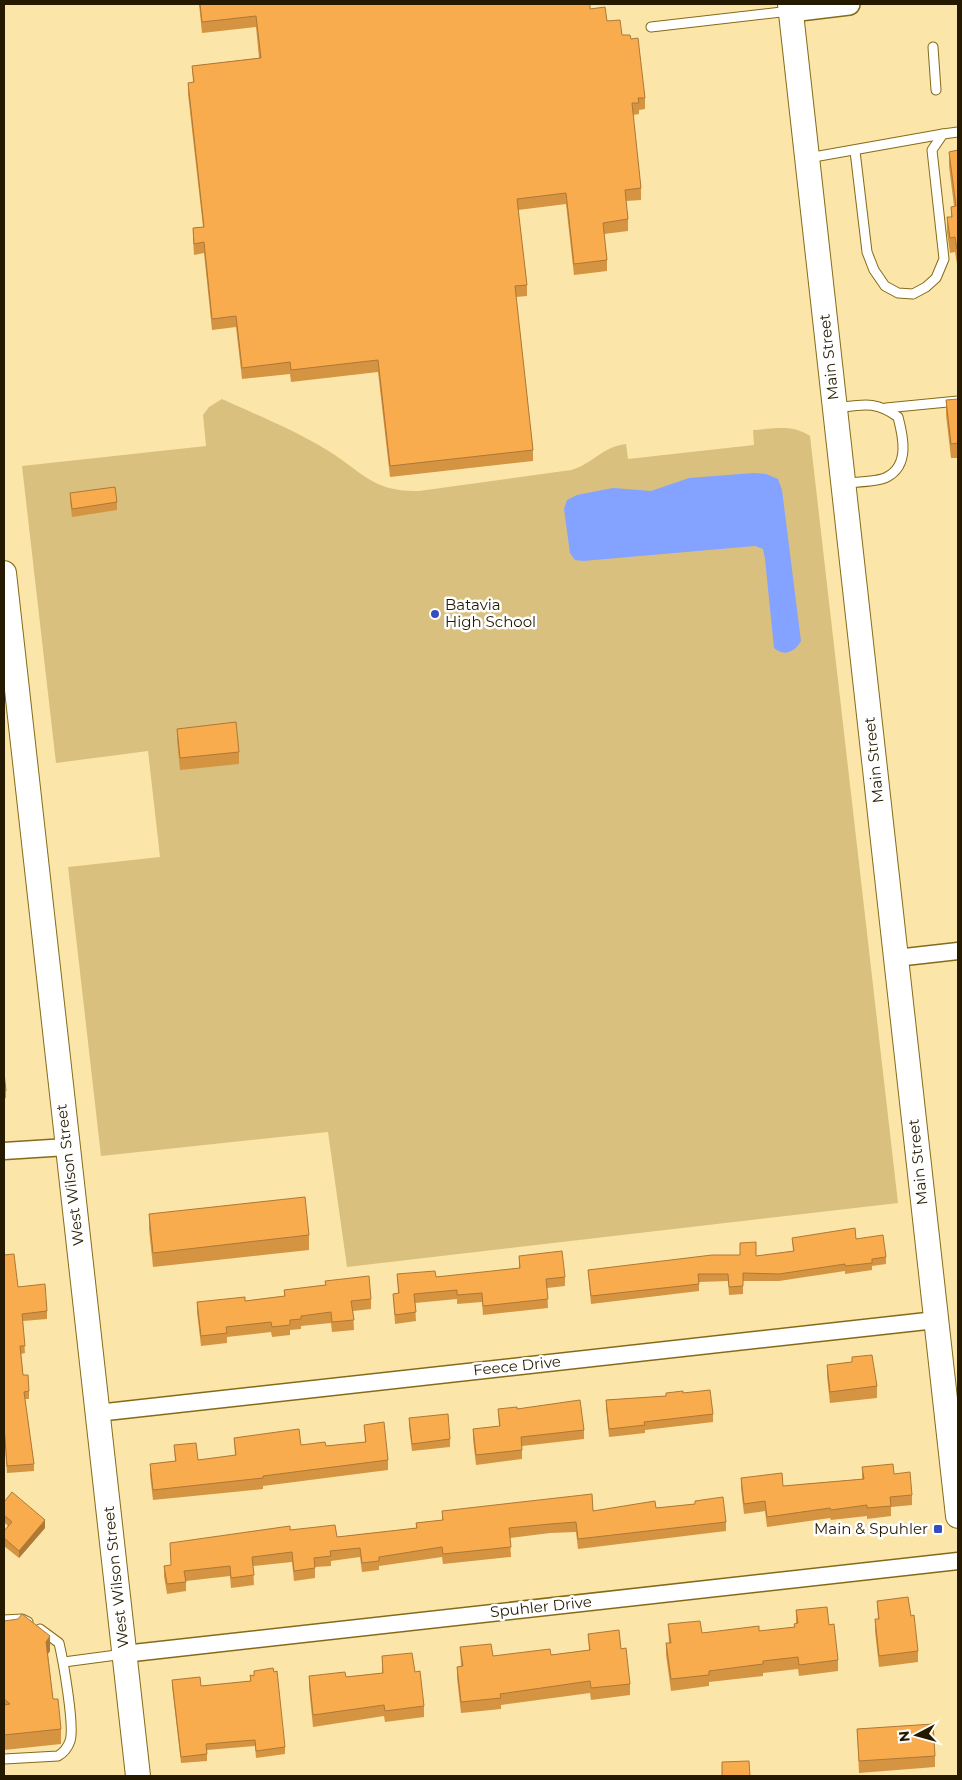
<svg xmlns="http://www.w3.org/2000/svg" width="962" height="1780" font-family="Montserrat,sans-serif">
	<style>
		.green { fill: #d9c07e }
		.water { fill: #84a2ff }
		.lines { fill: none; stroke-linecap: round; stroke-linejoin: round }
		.service-casing { stroke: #856b19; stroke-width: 11 }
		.minor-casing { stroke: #856b19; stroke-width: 19 }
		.tertiary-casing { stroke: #856b19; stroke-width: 24 }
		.secondary-casing { stroke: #856b19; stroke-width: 26 }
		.service { stroke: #fff; stroke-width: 9 }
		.minor { stroke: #fff; stroke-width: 16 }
		.tertiary { stroke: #fff; stroke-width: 21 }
		.secondary { stroke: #fff; stroke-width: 24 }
		.wall { fill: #d59442 }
		.shaded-wall { fill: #ae7836 }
		.building { fill: #f8ac4d; stroke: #ae7836 }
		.poi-dot { fill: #354dbf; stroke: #fff; stroke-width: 2 }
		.labels { text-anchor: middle; stroke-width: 5; stroke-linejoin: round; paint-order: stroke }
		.street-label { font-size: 15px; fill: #251a00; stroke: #fff }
		.poi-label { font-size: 15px; fill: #251a00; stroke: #fff; text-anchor: start }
	</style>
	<rect width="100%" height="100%" fill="#fce5a9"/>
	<path class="green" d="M222 399C255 414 296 431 327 450 363 472 372 492 419 491L571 470C593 464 601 447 626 444L628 459 754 445 753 430C773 429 792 424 810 436L898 1203 347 1267 328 1132 101 1156 68 867 160 857 148 751 56 763 22 466 206 446 203 415 209 407Z"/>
	<path class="water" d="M754 473 766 474 778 479 782 490 801 641C795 652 784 657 774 648L765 559 763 549 755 546 583 561 575 560 570 553 564 509 567 500 577 495 613 488 651 491 689 478Z"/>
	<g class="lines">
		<defs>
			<g id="service">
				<polyline points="651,27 790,11"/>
				<polyline points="933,47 936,90"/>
				<polyline points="855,151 867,252 874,270 885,286 898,293 913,294 926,287 936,278 944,259 932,150 943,134 958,132"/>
				<polyline points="808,158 943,134"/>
				<path d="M835 408C862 405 875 400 898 417 903 436 910 465 887 477 879 482 855 482 845 483"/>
				<polyline points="886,408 958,401"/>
				<polyline points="4,1620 22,1619 28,1622"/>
				<polyline points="64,1662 124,1654"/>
				<path d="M4 1759 58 1756C63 1753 68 1747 70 1741 75 1727 63 1660 59 1643L40 1629"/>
			</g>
			<g id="minor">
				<polyline points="896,958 958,951"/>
				<polyline points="4,1151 67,1147"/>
				<polyline points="97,1413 936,1320"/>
				<polyline points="124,1654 958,1561"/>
			</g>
			<polyline id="tertiary" points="791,11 849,4"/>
			<g id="secondary">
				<polyline points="790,4 958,1516"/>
				<polyline points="4,573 138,1776"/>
			</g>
		</defs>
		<use href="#service" class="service-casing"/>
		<use href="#minor" class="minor-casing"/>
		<use href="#tertiary" class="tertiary-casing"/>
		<use href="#secondary" class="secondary-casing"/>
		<use href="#service" class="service"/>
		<use href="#minor" class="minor"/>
		<use href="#tertiary" class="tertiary"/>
		<use href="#secondary" class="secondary"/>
	</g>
	<g class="wall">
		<polygon points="199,4 590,4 590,9 607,21 622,35 631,39 645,98 645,109 639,110 639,114 633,115 641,188 641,200 626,201 628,219 628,231 604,234 607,260 607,271 574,275 566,204 518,210 527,285 527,296 516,297 533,450 533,461 390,477 378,372 291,382 290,374 242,379 236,327 212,330 204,253 194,255 193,239 193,228 203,227 188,94 188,83 193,82 192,66 259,58 256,27 202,33"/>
		<polygon points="958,150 958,263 957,264 955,252 950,253 947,232 947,217 951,217 951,207 954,206 949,166 949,152"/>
		<polygon points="958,399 958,458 951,458 946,415 946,400"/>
		<polygon points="70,493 117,502 117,510 72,517 70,501"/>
		<polygon points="177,729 239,752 239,764 180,770 177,740"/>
		<polygon points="4,1072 6,1091 6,1098 4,1099"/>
		<polygon points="149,1214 309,1235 309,1250 153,1267 149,1229"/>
		<polygon points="792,1238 856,1239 886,1257 886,1264 872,1266 872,1270 845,1274 845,1271 779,1281 743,1281 743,1294 729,1295 728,1281 699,1282 699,1291 591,1304 588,1270 756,1256 793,1251"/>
		<polygon points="4,1255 18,1287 47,1311 47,1319 23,1321 25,1353 21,1354 23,1375 29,1391 29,1399 25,1399 34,1464 34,1471 7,1473 4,1432"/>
		<polygon points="519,1256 565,1277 565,1286 547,1288 548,1308 483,1315 482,1302 457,1304 457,1299 415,1303 416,1321 395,1324 393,1294 398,1293 397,1274 436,1277 519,1269"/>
		<polygon points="325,1281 371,1299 371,1309 353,1311 354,1330 332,1332 331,1323 301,1326 301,1329 290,1330 290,1335 272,1337 271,1332 227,1337 227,1343 201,1346 197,1312 197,1302 245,1301 284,1296 284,1290 325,1285"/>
		<polygon points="852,1357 877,1386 877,1398 830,1403 827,1376 827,1365 852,1362"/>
		<polygon points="683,1393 713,1414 713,1422 645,1430 645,1433 609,1437 606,1408 606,1400 666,1396"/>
		<polygon points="498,1409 517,1409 584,1430 584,1439 522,1446 522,1459 476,1465 473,1439 473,1429 499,1426"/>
		<polygon points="409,1418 450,1439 450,1447 412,1451 409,1426"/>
		<polygon points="364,1425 388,1460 388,1470 263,1486 263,1489 153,1500 150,1475 150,1464 175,1461 174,1445 198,1460 235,1456 234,1438 301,1445 326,1446 365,1442"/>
		<polygon points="862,1467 894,1474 912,1495 912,1505 891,1507 891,1516 867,1519 867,1516 831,1520 830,1518 767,1527 765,1511 744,1514 741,1488 741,1478 783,1486 862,1479"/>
		<polygon points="695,1501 726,1522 726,1531 578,1549 576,1532 550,1533 510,1538 511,1557 443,1564 442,1557 379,1566 379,1570 362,1572 360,1557 331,1561 331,1566 315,1567 315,1578 294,1581 292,1562 253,1566 254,1585 231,1588 230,1576 186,1581 186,1591 167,1594 164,1576 164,1566 171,1565 290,1530 337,1537 416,1528 416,1523 442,1520 442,1511 593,1511 656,1508 695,1504"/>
		<polygon points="4,1502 45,1528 19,1558 4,1546 4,1531 8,1526 4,1522"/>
		<polygon points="877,1601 918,1651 918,1662 879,1667 875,1631 875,1619 878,1619"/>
		<polygon points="796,1610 829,1625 838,1660 838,1671 799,1676 798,1669 763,1673 763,1676 709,1682 709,1686 671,1691 666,1655 666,1643 669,1643 668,1624 702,1633 759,1631 794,1627 796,1623"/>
		<polygon points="4,1621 50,1651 48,1654 53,1699 61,1729 61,1744 4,1750"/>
		<polygon points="588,1634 621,1649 630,1684 630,1695 591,1700 590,1693 501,1705 501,1709 461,1713 457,1678 457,1667 461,1666 460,1647 493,1656 551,1655 589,1650"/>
		<polygon points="382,1656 415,1672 424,1706 424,1717 385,1722 384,1716 313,1727 309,1687 309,1676 346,1677 382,1673"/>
		<polygon points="254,1671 285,1747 285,1754 256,1758 255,1746 207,1750 207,1761 181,1763 172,1686 172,1680 201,1686 250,1681 250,1675 254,1676"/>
		<polygon points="857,1729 935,1756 935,1767 859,1773"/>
	</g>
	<g class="shaded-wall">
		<polygon points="45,1520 45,1528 19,1558 19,1551"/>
		<polygon points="50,1636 50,1651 46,1656 46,1642"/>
	</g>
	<g class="building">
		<polygon points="200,4 590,4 590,9 605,7 607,21 620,20 622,35 630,35 631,39 638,38 645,98 638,98 639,103 632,103 641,188 625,190 628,219 603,223 607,260 574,264 566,193 517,199 527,285 515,286 533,450 390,466 378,360 291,370 290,362 242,368 236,316 212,319 204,242 194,244 193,228 204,227 188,83 194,82 192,66 261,58 256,16 202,22"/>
		<polygon points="958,150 958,249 957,249 955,237 950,238 947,217 952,217 951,207 956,206 949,152"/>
		<polygon points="958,399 958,443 951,444 946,400"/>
		<polygon points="115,487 117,502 72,509 70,493"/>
		<polygon points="236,722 239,752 180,758 177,729"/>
		<polygon points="4,1072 6,1091 4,1091"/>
		<polygon points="305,1197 309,1235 153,1253 149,1214"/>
		<polygon points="855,1228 856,1239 883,1235 886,1257 872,1259 872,1263 845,1266 845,1264 779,1274 743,1273 743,1286 729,1287 728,1274 698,1274 699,1284 591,1296 588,1270 712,1255 740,1255 740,1243 756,1242 756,1256 794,1251 792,1238"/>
		<polygon points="562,1251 565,1277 546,1279 548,1299 483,1306 482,1293 457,1295 457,1290 414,1294 416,1312 395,1315 393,1294 399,1293 397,1274 435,1271 436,1277 520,1268 519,1256"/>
		<polygon points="14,1254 18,1287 45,1284 47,1311 22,1314 25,1346 20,1346 23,1375 28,1375 29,1391 24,1392 34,1464 7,1466 4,1425 4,1255"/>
		<polygon points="369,1276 371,1299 351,1301 354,1320 332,1322 331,1312 301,1316 301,1319 290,1320 290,1325 272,1327 271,1322 226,1327 227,1333 201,1336 197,1302 245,1297 245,1301 285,1296 284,1290 326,1285 325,1281"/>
		<polygon points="872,1355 877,1386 830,1392 827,1365 852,1362 852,1357"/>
		<polygon points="710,1390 713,1414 644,1422 645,1425 609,1429 606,1400 666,1396 666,1393 683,1391 683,1393"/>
		<polygon points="580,1400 584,1430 521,1437 522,1450 476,1455 473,1429 500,1426 498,1409 517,1407 517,1409"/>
		<polygon points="448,1414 450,1439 412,1444 409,1418"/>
		<polygon points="384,1422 388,1460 263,1476 263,1478 153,1490 150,1464 176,1461 174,1445 196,1443 198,1460 236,1455 234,1438 299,1429 301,1445 325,1442 326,1446 366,1442 364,1425"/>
		<polygon points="893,1464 894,1474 910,1472 912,1495 890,1497 891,1506 867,1508 867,1505 831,1510 830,1508 767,1517 765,1501 744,1504 741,1478 782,1473 783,1486 864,1479 862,1467"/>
		<polygon points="12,1492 45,1520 19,1551 4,1538 4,1531 12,1522 4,1515 4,1502"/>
		<polygon points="592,1494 593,1511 655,1501 656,1508 695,1504 695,1501 723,1497 726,1522 578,1539 576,1522 550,1524 509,1528 511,1547 443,1554 442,1547 379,1557 379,1561 362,1563 360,1548 330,1551 331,1556 314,1558 315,1568 294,1571 292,1552 252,1557 254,1575 231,1578 230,1566 184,1571 186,1582 167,1584 164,1566 171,1565 170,1543 290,1526 290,1530 335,1525 337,1537 417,1528 416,1523 443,1520 442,1511"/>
		<polygon points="908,1597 911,1616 914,1615 918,1651 879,1656 875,1619 879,1619 877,1601"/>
		<polygon points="827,1607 829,1625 834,1624 838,1660 799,1665 798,1657 763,1661 763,1664 709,1671 709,1675 671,1679 666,1643 671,1643 668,1624 700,1621 702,1633 759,1626 759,1631 795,1627 794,1624 798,1623 796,1610"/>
		<polygon points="22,1614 50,1636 46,1642 53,1699 58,1699 61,1729 4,1735 4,1705 10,1704 4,1699 4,1621 18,1619"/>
		<polygon points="619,1630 621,1649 626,1648 630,1684 591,1688 590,1681 500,1694 501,1698 461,1702 457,1667 463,1666 460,1647 491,1644 493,1656 550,1649 551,1655 590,1650 588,1634"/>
		<polygon points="412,1653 415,1672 420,1671 424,1706 385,1711 384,1705 313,1715 309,1676 345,1672 346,1677 383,1673 382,1656"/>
		<polygon points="273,1668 274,1672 277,1671 285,1747 256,1751 255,1740 206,1744 207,1754 181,1757 172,1680 200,1677 201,1686 251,1681 250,1675 254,1676 254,1671"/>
		<polygon points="933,1724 935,1756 859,1761 857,1729"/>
		<polygon points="749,1761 750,1776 722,1776 722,1762"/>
	</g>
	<g class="poi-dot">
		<circle cx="435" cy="614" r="5"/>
		<rect x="933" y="1524" width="10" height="10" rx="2.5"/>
	</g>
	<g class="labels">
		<g class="street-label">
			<text transform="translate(829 357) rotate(-96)" y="5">Main Street</text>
			<text transform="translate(874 760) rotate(-96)" y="5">Main Street</text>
			<text transform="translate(918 1162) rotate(-96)" y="5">Main Street</text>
			<text transform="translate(70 1175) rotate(-97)" y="5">West Wilson Street</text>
			<text transform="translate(517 1366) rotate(-6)" y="5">Feece Drive</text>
			<text transform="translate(116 1577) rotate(-96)" y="5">West Wilson Street</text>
			<text transform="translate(541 1607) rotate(-6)" y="5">Spuhler Drive</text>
		</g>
		<g class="poi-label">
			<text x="445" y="610">Batavia<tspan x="445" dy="17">High School</tspan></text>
			<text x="928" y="1534" text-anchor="end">Main &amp; Spuhler</text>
		</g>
	</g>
	<rect width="962" height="1780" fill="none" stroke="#251a00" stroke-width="10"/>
	<g transform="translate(917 1735) rotate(264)" stroke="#ffffff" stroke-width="4" paint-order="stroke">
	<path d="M0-4L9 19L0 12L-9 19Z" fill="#251a00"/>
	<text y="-8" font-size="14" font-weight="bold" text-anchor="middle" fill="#251a00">N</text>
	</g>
</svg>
